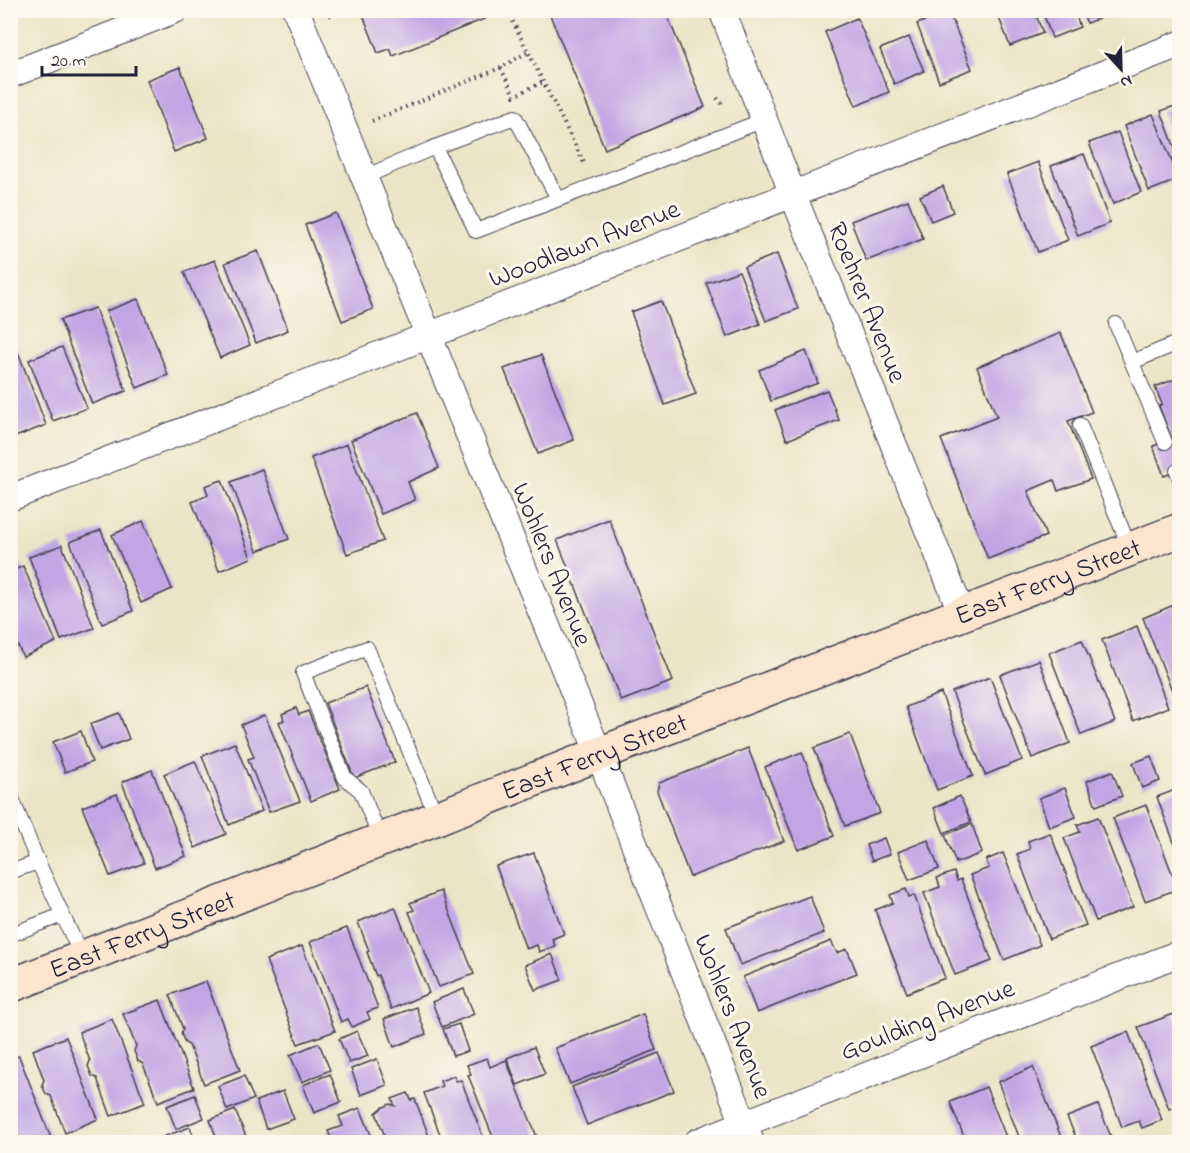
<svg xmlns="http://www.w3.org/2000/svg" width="1190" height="1153" font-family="'Indie Flower',sans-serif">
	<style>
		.building { fill: #c2a5e4 }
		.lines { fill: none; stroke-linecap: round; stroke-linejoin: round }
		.lane-casing { stroke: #403f50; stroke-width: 16 }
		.street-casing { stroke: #403f50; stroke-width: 28 }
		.secondary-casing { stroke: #403f50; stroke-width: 36 }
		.path { stroke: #403f50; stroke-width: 4; stroke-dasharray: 1.5 4.5; stroke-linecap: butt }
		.lane { stroke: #fff; stroke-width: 14 }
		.street { stroke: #fff; stroke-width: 26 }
		.secondary { stroke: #fbe5cf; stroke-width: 33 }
		.labels { text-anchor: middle; stroke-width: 6; stroke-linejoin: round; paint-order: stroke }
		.street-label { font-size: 27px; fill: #22223b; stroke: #fbf7ec }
	</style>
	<rect width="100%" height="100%" fill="#fbf7ec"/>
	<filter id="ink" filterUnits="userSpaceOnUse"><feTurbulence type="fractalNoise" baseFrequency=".0167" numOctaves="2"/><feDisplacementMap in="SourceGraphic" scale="12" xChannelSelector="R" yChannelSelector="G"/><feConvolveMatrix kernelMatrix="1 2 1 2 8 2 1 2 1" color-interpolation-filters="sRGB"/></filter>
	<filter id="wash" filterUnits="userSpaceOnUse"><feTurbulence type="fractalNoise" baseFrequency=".008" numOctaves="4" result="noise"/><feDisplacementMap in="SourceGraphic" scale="24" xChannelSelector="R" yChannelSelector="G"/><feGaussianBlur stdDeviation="1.35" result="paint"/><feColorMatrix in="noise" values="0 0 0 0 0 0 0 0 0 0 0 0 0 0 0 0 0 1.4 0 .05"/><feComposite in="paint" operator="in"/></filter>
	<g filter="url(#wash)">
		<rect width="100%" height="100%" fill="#ebe5c7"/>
		<g id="blocks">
			<g class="building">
				<polygon points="361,10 504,10 504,11 393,56 390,49 378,53"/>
				<polygon points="548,10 665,10 705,107 605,149"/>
				<polygon points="996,10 1034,10 1043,33 1010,46"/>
				<polygon points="1042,10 1074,10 1080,27 1052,38"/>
				<polygon points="1081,10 1105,10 1107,15 1087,23"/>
				<polygon points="949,12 972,69 939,82 917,24"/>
				<polygon points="857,18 889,92 856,106 825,32"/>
				<polygon points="909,37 924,71 894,84 880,49"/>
				<polygon points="180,67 208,138 174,152 147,80"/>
				<polygon points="1180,104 1180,159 1179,159 1161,111"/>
				<polygon points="1153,114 1179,179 1149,191 1124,126"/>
				<polygon points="1118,132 1141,192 1113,204 1089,143"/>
				<polygon points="1084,154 1110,223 1078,236 1051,166"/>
				<polygon points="1038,162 1068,240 1038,252 1007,174"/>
				<polygon points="943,186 953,212 931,221 920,196"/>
				<polygon points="908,200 923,239 866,261 851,221"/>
				<polygon points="336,213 373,309 342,321 305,225"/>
				<polygon points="258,251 288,330 256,343 225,263"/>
				<polygon points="777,254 798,309 766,321 744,267"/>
				<polygon points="215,260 250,345 220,358 184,272"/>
				<polygon points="739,271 760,324 727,337 706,283"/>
				<polygon points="138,299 168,375 137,388 106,311"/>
				<polygon points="661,301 696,394 665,405 631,312"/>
				<polygon points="95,308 126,391 92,404 60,320"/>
				<polygon points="1061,333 1092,412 1068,421 1091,479 1058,491 1054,480 1028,491 1046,536 988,559 941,439 997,417 977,367"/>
				<polygon points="15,344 46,425 15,437 10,425 10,345"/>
				<polygon points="62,347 87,408 53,421 29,360"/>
				<polygon points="806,351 818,383 771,401 759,370"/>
				<polygon points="541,355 574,440 538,454 504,369"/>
				<polygon points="1180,377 1180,470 1164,476 1153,446 1172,439 1159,406 1162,404 1155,387"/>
				<polygon points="827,390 839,420 787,440 775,410"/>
				<polygon points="417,413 439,468 408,482 415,500 381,514 351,440"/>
				<polygon points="347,444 383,541 347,554 311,458"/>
				<polygon points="262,469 289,539 257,551 231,482"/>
				<polygon points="222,480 251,558 219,571 192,502 208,495 205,486"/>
				<polygon points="609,519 673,681 621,701 557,540"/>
				<polygon points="143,521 172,589 141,603 112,535"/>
				<polygon points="101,530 133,611 102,624 70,542"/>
				<polygon points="62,545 94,628 61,640 29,557"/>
				<polygon points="23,566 56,642 23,657 10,628 10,572"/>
				<polygon points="1176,604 1180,613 1180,696 1175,698 1143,618"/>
				<polygon points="1137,626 1168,707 1133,721 1102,640"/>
				<polygon points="1082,640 1115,722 1081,735 1049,653"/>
				<polygon points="1039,660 1070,743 1032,758 1000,675"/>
				<polygon points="990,677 1022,760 985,775 952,692"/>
				<polygon points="366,687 395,762 354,778 325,703"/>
				<polygon points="941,693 973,776 937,790 906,707"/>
				<polygon points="296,708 299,715 308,711 340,789 311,801 279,722 284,720 282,714"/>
				<polygon points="119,713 129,739 100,750 90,724"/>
				<polygon points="265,715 300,801 269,812 248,759 254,757 241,725"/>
				<polygon points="81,731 92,762 65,772 53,742"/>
				<polygon points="850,734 880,813 845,826 814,748"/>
				<polygon points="235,743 262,811 229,825 202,756"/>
				<polygon points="748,748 784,841 690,877 657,791 659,783"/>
				<polygon points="802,752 834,836 798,850 765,767"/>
				<polygon points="1151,756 1160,781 1142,788 1133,763"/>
				<polygon points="195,761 226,834 195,848 164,774"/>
				<polygon points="152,770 186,856 155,868 122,782"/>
				<polygon points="1112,771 1122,796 1096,806 1087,781"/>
				<polygon points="1065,788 1076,817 1049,827 1039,798"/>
				<polygon points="1180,788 1180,856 1179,856 1157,797"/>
				<polygon points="117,794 144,863 110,876 82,807"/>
				<polygon points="960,796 971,822 944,833 934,808"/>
				<polygon points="1146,805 1178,889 1145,901 1113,818"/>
				<polygon points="1098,817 1133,907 1096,921 1064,838 1080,832 1077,825"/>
				<polygon points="972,824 982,853 956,863 945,835"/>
				<polygon points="1050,833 1086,925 1049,939 1017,854 1030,849 1028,841"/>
				<polygon points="884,838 890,854 872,861 866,845"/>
				<polygon points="928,840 939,869 909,880 898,852"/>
				<polygon points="534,853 564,934 552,939 555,946 539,952 537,945 526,949 496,866"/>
				<polygon points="1003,853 1040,945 1004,960 970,875 989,868 986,860"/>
				<polygon points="954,872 957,881 961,879 992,961 955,975 924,893 940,887 937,878"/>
				<polygon points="906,889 909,897 914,895 945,978 907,993 875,910 893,903 890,895"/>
				<polygon points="441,891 474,974 439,987 409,912 414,910 410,903"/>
				<polygon points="810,896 824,933 740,965 726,928"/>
				<polygon points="10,905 18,925 10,928"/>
				<polygon points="395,907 429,993 391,1009 378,975 376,976 367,952 369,951 358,922"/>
				<polygon points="347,928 378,1008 367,1012 370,1019 352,1027 348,1019 341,1022 310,942"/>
				<polygon points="831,941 837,953 847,949 857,973 757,1013 743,977"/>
				<polygon points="302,946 335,1031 298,1044 266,960"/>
				<polygon points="552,954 562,980 535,990 525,965"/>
				<polygon points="206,981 240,1070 204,1084 189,1045 185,1043 181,1033 183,1029 170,995"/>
				<polygon points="464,989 474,1014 442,1027 432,1002"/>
				<polygon points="160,1000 194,1088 158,1102 143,1064 138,1061 134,1051 136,1046 123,1014"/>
				<polygon points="416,1007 426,1034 394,1047 384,1019"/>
				<polygon points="643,1014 656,1050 570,1084 555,1048"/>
				<polygon points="1174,1014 1180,1029 1180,1105 1169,1109 1138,1027"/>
				<polygon points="112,1019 145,1103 111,1116 97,1078 92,1076 88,1066 90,1061 79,1032"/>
				<polygon points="459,1024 468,1051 453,1056 443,1029"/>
				<polygon points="357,1031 368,1056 349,1063 339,1039"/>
				<polygon points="1128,1032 1162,1120 1142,1128 1139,1121 1122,1127 1091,1046"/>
				<polygon points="66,1037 98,1119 65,1133 51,1096 46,1094 42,1085 44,1080 33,1050"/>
				<polygon points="319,1043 330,1070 302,1082 290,1055"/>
				<polygon points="534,1047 545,1074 517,1085 507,1058"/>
				<polygon points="659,1053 674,1091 587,1125 572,1087"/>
				<polygon points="19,1056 51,1138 40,1142 15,1142 10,1132 10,1059"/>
				<polygon points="487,1058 490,1067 506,1060 539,1142 495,1142 468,1075 471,1074 467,1065"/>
				<polygon points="377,1059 387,1085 361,1095 351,1069"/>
				<polygon points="1033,1067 1063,1142 1021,1142 998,1082"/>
				<polygon points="330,1074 341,1102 314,1113 303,1085"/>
				<polygon points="244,1076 254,1099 227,1110 218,1086"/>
				<polygon points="454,1076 456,1081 461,1080 485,1142 443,1142 424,1093 442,1086 440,1081"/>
				<polygon points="986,1087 1008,1142 966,1142 950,1102"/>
				<polygon points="283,1091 294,1119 266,1129 256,1101"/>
				<polygon points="408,1093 411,1100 415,1099 431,1142 387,1142 376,1113 382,1108 390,1104 395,1106 392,1099"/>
				<polygon points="195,1095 204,1118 176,1129 167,1106"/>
				<polygon points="1098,1105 1112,1139 1104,1142 1078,1142 1067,1117"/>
				<polygon points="360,1108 374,1142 333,1142 328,1131 343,1126 339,1116"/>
				<polygon points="235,1110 247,1139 237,1142 218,1142 210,1120"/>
				<polygon points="190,1127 196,1142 161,1142 160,1138"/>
			</g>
		</g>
	</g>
	<g filter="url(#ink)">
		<use href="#blocks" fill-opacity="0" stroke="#403f50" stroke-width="1.5"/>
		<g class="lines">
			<defs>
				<g id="lane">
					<polyline points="435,147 515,117 558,199"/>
					<polyline points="364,177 435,147 476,231 764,120"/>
					<polyline points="1116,324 1165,442"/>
					<polyline points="1132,362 1180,342"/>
					<polyline points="1080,425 1130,549"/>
					<polyline points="1177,471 1180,478"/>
					<polyline points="10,794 38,862"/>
					<polyline points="381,840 361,791 345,778 303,673 367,648 437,818"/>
					<polyline points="10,872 38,862 82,957"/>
					<polyline points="10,935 62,915"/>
				</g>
				<g id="street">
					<polyline points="296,10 599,754 751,1142"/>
					<polyline points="722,10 793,195 962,614"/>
					<polyline points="10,75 175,10"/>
					<polyline points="10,498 1180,44"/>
					<polyline points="697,1142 1180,953"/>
				</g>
				<g id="secondary">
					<path id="s1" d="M10 986 599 754 1180 530"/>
				</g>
			</defs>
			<use href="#lane" class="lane-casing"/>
			<use href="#street" class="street-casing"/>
			<use href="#secondary" class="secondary-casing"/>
			<g class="path">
				<polyline points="260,10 261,12"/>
				<polyline points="329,16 342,10"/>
				<polyline points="510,16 585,165"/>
				<polyline points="501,68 514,96 543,82"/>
				<polyline points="717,98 722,104"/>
				<polyline points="372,121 500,68 528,52"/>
			</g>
			<use href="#lane" class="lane"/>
			<use href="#street" class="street"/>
			<use href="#secondary" class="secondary"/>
		</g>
	</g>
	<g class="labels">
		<g class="street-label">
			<text transform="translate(584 243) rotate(-21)" y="9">Woodlawn Avenue</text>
			<text transform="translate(868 302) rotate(68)" y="9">Roehrer Avenue</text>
			<text transform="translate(553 564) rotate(68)" y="9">Wohlers Avenue</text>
			<text dy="9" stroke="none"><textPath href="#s1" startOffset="1114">East Ferry Street</textPath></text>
			<text dy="9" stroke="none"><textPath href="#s1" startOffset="628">East Ferry Street</textPath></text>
			<text dy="9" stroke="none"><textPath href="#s1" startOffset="142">East Ferry Street</textPath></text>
			<text transform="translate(734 1016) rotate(69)" y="9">Wohlers Avenue</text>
			<text transform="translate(927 1019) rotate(-21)" y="9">Goulding Avenue</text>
		</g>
	</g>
	<rect width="1190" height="1153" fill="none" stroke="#fbf7ec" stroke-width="36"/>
	<g transform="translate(1121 69) rotate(158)" stroke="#fbf7ec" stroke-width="4.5" paint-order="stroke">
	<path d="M0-4.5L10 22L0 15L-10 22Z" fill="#22223b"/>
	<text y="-9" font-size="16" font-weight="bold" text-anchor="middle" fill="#22223b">N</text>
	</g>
	<path d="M42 66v9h94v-9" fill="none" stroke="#22223b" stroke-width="3"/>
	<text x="51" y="66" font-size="18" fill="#22223b" stroke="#fbf7ec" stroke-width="4.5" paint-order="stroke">20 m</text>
</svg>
